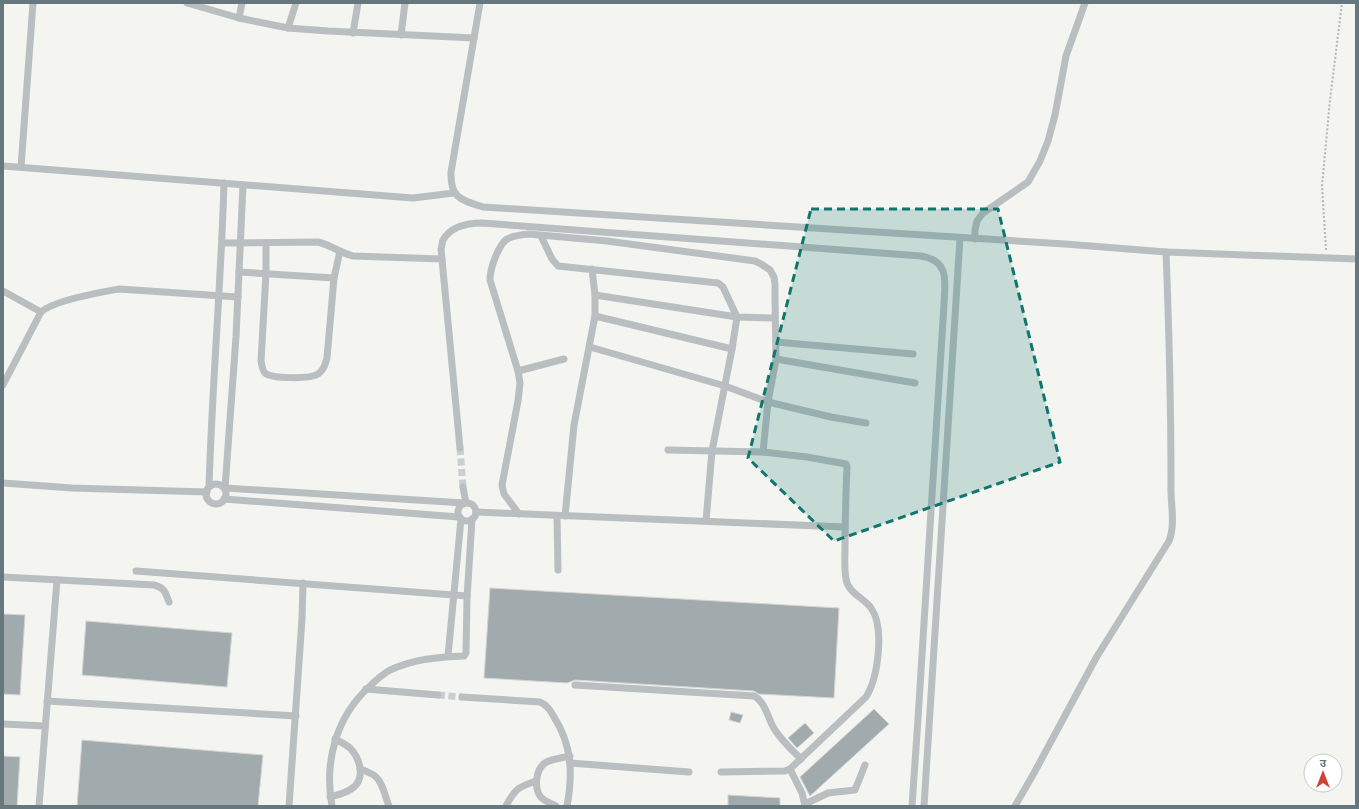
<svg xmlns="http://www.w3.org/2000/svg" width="1359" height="809" font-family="'IBM Plex Sans','Noto Sans Devanagari',sans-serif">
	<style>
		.building { fill: #a1aaad; stroke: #d5d5d3 }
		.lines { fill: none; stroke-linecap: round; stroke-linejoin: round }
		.minor-tunnel { stroke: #cacece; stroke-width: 7; stroke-dasharray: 7 3.5; stroke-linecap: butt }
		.path { stroke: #b3b7b8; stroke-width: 2; stroke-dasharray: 2 2; stroke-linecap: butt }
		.minor { stroke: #b9bec0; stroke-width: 7 }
		.marked { fill: #0f766e; fill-opacity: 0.2; stroke: #0f766e; stroke-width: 3; stroke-dasharray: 8 5; stroke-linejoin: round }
	</style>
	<rect width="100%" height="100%" fill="#f4f4f1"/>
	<g class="building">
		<polygon points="490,588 839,608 834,698 759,694 754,691 575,680 567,683 484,678"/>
		<polygon points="3,614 25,615 20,695 3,694"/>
		<polygon points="86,621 232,633 227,687 82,675"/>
		<polygon points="874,709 889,724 810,796 800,777"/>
		<polygon points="731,712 743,715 740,723 729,720"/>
		<polygon points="805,723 814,733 797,748 788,738"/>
		<polygon points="82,740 263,755 258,806 77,806"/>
		<polygon points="3,756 20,757 17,806 3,806"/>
		<polygon points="728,795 780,798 780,806 728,806"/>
	</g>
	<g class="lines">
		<g class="minor-tunnel">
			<polyline points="460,448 463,487"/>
			<polyline points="438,695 462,697"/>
		</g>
		<polyline class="path" points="1326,250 1322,186 1330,100 1342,3"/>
		<g class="minor">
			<polyline points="187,3 239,18 288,28 328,31 474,38"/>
			<path d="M480 3 451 172C450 198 461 200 483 207L1065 244 1166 252 1356 259"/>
			<polyline points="239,18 242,3"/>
			<polyline points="288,28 296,3"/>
			<polyline points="353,33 358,3"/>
			<polyline points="401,35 405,3"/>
			<polyline points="3,166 413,198 454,193"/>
			<polyline points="21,167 33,3"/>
			<polyline points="243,185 236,337 225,488 464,503"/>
			<polyline points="541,236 552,259 558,266 718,283 723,287 737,317 732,349 712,451 706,521"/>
			<polyline points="975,239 975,230 977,221 983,213 1028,182 1040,161 1048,141 1055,115 1066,56 1085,3"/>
			<path d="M222 243 318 242C331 245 340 253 353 256L442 259"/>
			<path d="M266 243V273L261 361C262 365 262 370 265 373 271 379 311 379 318 374 324 370 325 365 327 358L334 278 340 251"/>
			<polyline points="239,272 334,278"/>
			<polyline points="3,291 41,312"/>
			<polyline points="595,295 737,317 775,318"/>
			<polyline points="595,316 732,349"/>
			<polyline points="776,342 913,354"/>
			<polyline points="590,347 725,386 768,402 831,417 866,423"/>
			<polyline points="776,359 915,383"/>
			<polyline points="518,371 564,359"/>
			<path d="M3 385 41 312C54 300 102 292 119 289L238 297"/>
			<path d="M460 448 441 249C442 247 442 242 443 240 451 226 468 223 482 223L921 256C950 261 945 281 944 304L918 719 912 806"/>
			<path d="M668 450 763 452 807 457 846 464 847 466C846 492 845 519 845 546 845 557 844 568 846 579 848 593 864 598 871 608 885 627 878 678 866 697L790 769 785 771 721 772"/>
			<polyline points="3,483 72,488 207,492"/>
			<circle cx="216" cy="494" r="10"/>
			<path d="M209 487C212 386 221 285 224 183"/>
			<polyline points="463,487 466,503"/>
			<polyline points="224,499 459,517"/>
			<circle cx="467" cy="512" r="9"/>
			<polyline points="476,512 845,527"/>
			<path d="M519 514 504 494 502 485 518 401 520 383 518 371 490 280C490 271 492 266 495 258 503 238 507 236 529 234L607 241 755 261 761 264 770 270 774 277 775 284V298L776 359 768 402 763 452"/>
			<polyline points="557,516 558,570"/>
			<polyline points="565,516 574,425 595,316 595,295 592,269"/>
			<polyline points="136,571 467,596"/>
			<path d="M3 577 154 585C165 588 165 592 169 602"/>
			<polyline points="448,656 461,519"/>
			<path d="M575 685 754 696C766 702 768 720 775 730 782 741 792 750 801 759"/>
			<polyline points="366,689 438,695"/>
			<path d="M462 697 540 702C547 705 550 710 554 717 572 745 573 774 567 806"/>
			<polyline points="47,701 296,716"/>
			<polyline points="3,724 45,726"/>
			<polyline points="570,763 689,772"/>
			<path d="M360 769C365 771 371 773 375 776 383 782 385 797 389 806"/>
			<polyline points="790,769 802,793 805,806"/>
			<path d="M330 797C338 795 347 793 354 787 365 777 360 759 351 749 347 745 341 742 335 739"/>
			<polyline points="805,804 828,793 855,790 865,765"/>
			<polyline points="39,806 57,580"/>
			<polyline points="289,806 302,619 303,583"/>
			<path d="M332 806C324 762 336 717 369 687 375 681 383 674 390 670 414 659 438 657 464 656L466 653 467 598 472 519"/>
			<path d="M506 806C515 789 518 787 536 781"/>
			<path d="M556 806C551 803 543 801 540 796 534 787 536 769 545 763 551 759 562 758 570 756"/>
			<polyline points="924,806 960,238"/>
			<path d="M1015 806 1034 773 1096 658 1169 541C1176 523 1170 502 1171 484 1171 406 1169 329 1166 252"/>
		</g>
	</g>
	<path class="marked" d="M811 209H998L1060 462 834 541 748 458Z"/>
	<rect width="1359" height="809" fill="none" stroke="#67777e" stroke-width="8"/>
	<g transform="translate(1323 773)"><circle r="19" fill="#ffffff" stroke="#c2c9cb"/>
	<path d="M0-3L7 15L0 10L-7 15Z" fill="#ce4237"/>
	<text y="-6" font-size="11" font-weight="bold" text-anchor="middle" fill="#67777e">उ</text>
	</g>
</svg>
